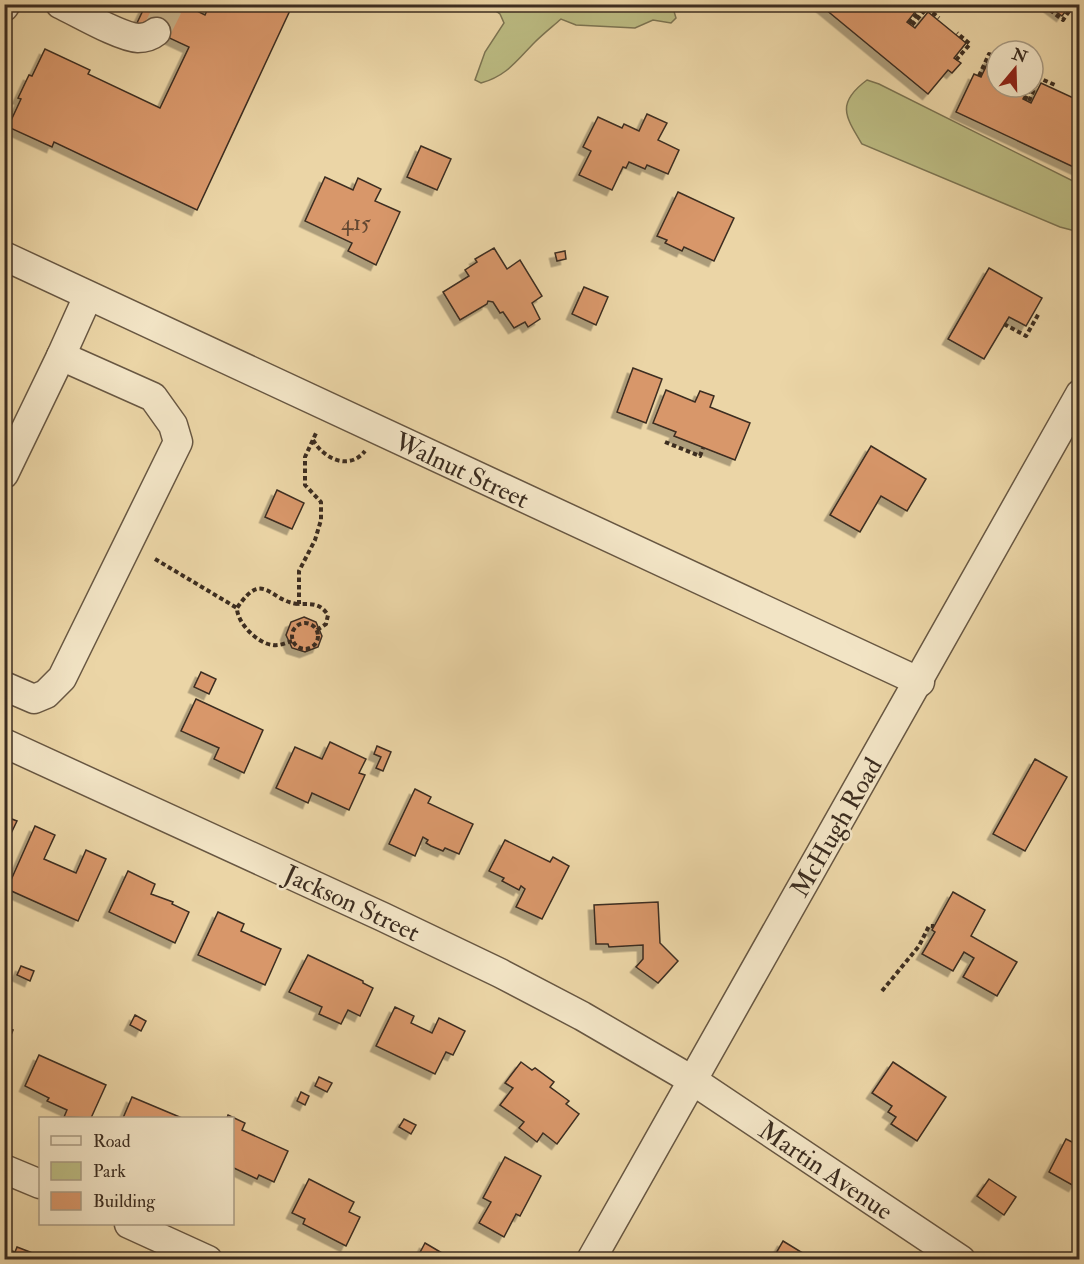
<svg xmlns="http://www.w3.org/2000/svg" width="1084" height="1264" font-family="'IM FELL Double Pica',serif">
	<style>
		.green { fill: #bcbc83; stroke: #7c7452; stroke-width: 1.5 }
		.building { fill: #d8976a; stroke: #3c2d20; stroke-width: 1.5; filter: url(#shadow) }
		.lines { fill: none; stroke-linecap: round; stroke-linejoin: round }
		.minor-tunnel { stroke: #c8b38b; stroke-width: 28; stroke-dasharray: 28 14; stroke-linecap: butt }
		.minor-casing { stroke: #685742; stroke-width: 31 }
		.path { stroke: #3c2d20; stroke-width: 4; stroke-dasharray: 4.5 3; stroke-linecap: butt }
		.minor { stroke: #f2e4c5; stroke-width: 28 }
		.labels { text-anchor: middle; stroke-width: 5; stroke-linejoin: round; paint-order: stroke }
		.number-label { font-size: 22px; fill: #634832 }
		.street-label { font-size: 26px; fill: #3c2d20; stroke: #f2e4c5 }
	</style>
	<defs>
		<filter id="shadow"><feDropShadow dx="-5.5" dy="5.5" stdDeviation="0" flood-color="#0004"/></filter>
	</defs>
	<rect width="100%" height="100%" fill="#ebd5a6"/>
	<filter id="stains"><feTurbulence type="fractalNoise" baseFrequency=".00333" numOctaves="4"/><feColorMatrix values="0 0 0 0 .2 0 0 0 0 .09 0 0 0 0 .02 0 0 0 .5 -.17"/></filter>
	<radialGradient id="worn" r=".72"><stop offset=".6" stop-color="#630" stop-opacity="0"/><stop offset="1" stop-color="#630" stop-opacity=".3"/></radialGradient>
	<g class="green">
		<path d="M665 5 673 8 676 18 671 23 653 20 635 28 576 25 561 19C552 27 543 34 535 42 517 60 507 76 481 83L475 80 485 52 504 23 500 14 487 5Z"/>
		<path d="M867 80 879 84 1079 184V232L1060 227 862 144C845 116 836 103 867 80Z"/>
	</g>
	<g class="building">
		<polygon points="146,4 183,4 205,15 210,4 293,4 197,210 54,142 52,147 8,127 21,99 18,98 29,75 32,76 45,49 90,70 88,74 160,108 189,47 137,23"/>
		<polygon points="819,4 919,4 920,6 907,22 915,28 928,12 966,43 954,58 961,63 952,73 948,70 928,94"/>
		<polygon points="1046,4 1071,4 1062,16"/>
		<polygon points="990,58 997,61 997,87 1029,87 1023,99 1031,103 1041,83 1080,101 1080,115 1075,125 1080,127 1080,170 956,112 974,74 981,77"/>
		<polygon points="647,114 667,123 658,140 679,150 668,174 647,165 645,169 629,162 626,168 623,167 612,190 579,175 591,151 583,147 598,117 622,128 624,124 639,131"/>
		<polygon points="421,146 451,159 437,190 407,177"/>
		<polygon points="325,177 353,190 358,178 381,189 375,201 400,212 376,265 348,251 352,243 305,221"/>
		<polygon points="678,192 734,218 714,261 684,247 682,251 665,243 667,240 657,236"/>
		<polygon points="494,248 507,269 520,260 542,296 532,303 540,319 528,327 525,322 514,328 503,312 500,313 493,302 488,301 487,304 460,320 443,292 469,276 465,270 477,262 475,259"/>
		<polygon points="565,251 566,259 557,261 555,253"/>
		<polygon points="989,268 1042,298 1026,326 1009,317 984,359 948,339"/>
		<polygon points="584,287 608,297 596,325 572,314"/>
		<polygon points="4,347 10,350 4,362"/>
		<polygon points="633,368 662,379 646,423 617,412"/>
		<polygon points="666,390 695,402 700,391 714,396 710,407 750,423 735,460 674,436 676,432 653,423"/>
		<polygon points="871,446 926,479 907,511 881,496 860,532 830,515"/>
		<polygon points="277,490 304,503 292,529 265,517"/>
		<polygon points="304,617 316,622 322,636 318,647 305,652 292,648 286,635 291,622"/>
		<polygon points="201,672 216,679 209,694 194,687"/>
		<polygon points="196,699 263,730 244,773 214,759 219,748 181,731"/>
		<polygon points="330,742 366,759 359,773 365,775 349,810 312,793 308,803 276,788 295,747 322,759"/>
		<polygon points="377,746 391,752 383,771 376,768 381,757 374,754"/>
		<polygon points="1035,759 1067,777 1025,851 993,834"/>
		<polygon points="415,789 431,797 428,803 473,824 459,854 445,848 443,851 431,846 426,843 428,840 423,837 415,856 389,844"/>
		<polygon points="4,816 17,821 4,848"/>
		<polygon points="35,826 55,835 44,859 76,873 86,850 106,859 78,921 7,889"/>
		<polygon points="505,840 550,862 553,857 569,866 542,919 516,907 525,889 521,886 519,890 502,881 504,878 489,871"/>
		<polygon points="128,871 155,884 151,894 173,902 172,904 189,912 175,943 109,912"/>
		<polygon points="953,892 985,910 971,936 1017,962 997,996 963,977 974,958 964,952 953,971 922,954 935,932 932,930"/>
		<polygon points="658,902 660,943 678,961 658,983 636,967 643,959 643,945 609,947 608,944 596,944 594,905"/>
		<polygon points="218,912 244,924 241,931 281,949 265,985 198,955"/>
		<polygon points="308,955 363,981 363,983 373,988 360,1016 348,1010 341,1024 319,1014 322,1007 289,992"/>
		<polygon points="21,966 34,971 30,981 17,975"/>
		<polygon points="395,1007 414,1016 411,1023 432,1033 439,1018 465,1031 453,1055 446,1052 435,1074 376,1046"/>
		<polygon points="135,1015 146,1021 141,1031 130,1025"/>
		<polygon points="4,1027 13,1030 4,1053"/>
		<polygon points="39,1055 106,1085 91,1118 64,1117 67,1110 47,1101 49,1098 25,1086"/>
		<polygon points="521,1062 532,1070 535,1068 554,1082 550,1087 569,1101 566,1104 579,1114 557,1144 543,1133 537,1142 519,1128 524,1122 500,1105 513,1088 505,1083"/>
		<polygon points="893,1062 946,1097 917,1141 891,1124 896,1117 888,1112 892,1106 872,1093"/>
		<polygon points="319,1077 332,1083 327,1092 315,1086"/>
		<polygon points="301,1092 309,1096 305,1105 297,1101"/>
		<polygon points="132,1097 182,1118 123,1118"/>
		<polygon points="228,1115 245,1123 242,1130 288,1151 274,1182 259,1175 257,1179 234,1168 232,1172 232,1118 227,1118"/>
		<polygon points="404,1119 416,1125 411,1134 399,1127"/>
		<polygon points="1066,1139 1080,1146 1080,1177 1074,1186 1049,1172"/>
		<polygon points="505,1157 541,1176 520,1216 516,1214 504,1237 479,1223 491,1202 483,1198"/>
		<polygon points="309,1179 354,1202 349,1212 360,1217 346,1246 303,1224 305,1219 292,1213"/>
		<polygon points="989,1179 1016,1197 1004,1215 977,1196"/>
		<polygon points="783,1241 806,1255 803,1260 772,1260"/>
		<polygon points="425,1243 454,1260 416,1260"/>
		<polygon points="17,1247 30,1252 47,1260 4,1260 4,1248 15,1252"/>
	</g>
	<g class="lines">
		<polyline class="minor-tunnel" points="156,32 170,4"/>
		<defs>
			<g id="minor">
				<path d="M60 4C79 13 120 37 138 38 145 38 151 36 156 32"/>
				<polyline points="4,7 6,4"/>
				<polyline points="4,256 920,682"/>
				<polyline points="4,474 61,356"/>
				<polyline points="4,686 34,699 46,694 62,678 178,442 173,425 153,397 61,356 88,296"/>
				<polyline points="4,743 383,917 500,973 582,1016 692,1080 961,1260"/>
				<polyline points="4,1169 40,1184"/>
				<polyline points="129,1224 208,1260"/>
				<path d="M591 1260C754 971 919 683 1080 394"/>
			</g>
		</defs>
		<use href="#minor" class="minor-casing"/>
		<g class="path">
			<polyline points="1050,10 1063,20 1074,4"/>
			<polyline points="909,23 924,6 922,4"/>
			<polyline points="912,25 927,8 939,18"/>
			<polyline points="956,60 970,44 957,33"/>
			<polyline points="1033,75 1036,77 1033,83"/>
			<polyline points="979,76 989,54 997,57"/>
			<polyline points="1074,94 1080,97"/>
			<polyline points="1025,100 1031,87"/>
			<polyline points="1029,101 1039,78 1055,85"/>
			<polyline points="1078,126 1080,123"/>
			<polyline points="1004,324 1026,336 1039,313"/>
			<path d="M313 440C324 459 349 471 365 451"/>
			<polyline points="665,442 700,456 703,448"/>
			<polyline points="155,559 237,608"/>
			<circle cx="305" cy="636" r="13"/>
			<path d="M317 630 326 624 328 615C320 603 312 604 299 604V571L315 540 321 520V502L305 485V457L317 431"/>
			<path d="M292 641C286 643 279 646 273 645 258 644 237 623 237 608 264 568 269 602 299 604"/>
			<polyline points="882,991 919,946 929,926 934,926"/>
		</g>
		<use href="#minor" class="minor"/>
	</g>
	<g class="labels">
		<g class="number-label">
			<text x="356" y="230">415</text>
		</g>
		<g class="street-label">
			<text transform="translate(462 470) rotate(25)" y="9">Walnut Street</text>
			<text transform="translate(836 827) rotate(-60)" y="9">McHugh Road</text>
			<text transform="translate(352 903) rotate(25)" y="9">Jackson Street</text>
			<text transform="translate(826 1170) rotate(34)" y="9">Martin Avenue</text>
		</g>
	</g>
	<rect width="1084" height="1264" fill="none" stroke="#ebd5a6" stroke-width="24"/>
	<rect x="6" y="6" width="1072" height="1252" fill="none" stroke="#3c2d20" stroke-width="3"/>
	<rect x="12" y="12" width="1060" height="1240" fill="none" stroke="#3c2d20" stroke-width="1.5"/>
	<rect x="39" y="1117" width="195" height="108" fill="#f2e4c5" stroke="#a99b83" stroke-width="1.5"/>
	<rect x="51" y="1136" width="30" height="9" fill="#f2e4c5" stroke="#a99b83" stroke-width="1.5"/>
	<text x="93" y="1147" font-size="18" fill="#3c2d20">Road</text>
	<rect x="51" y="1162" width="30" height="18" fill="#bcbc83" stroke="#a99b83" stroke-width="1.5"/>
	<text x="93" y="1177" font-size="18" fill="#3c2d20">Park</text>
	<rect x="51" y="1192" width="30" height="18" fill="#d8976a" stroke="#a99b83" stroke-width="1.5"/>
	<text x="93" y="1207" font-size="18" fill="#3c2d20">Building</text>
	<g transform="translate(1015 69) rotate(19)"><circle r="28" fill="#f2e4c5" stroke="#a99b83" stroke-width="1.5"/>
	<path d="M0-4.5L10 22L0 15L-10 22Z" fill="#8f2418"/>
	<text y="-9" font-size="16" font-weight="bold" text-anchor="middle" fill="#3c2d20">N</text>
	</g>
	<rect width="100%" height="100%" filter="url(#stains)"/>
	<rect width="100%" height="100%" fill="url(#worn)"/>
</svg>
